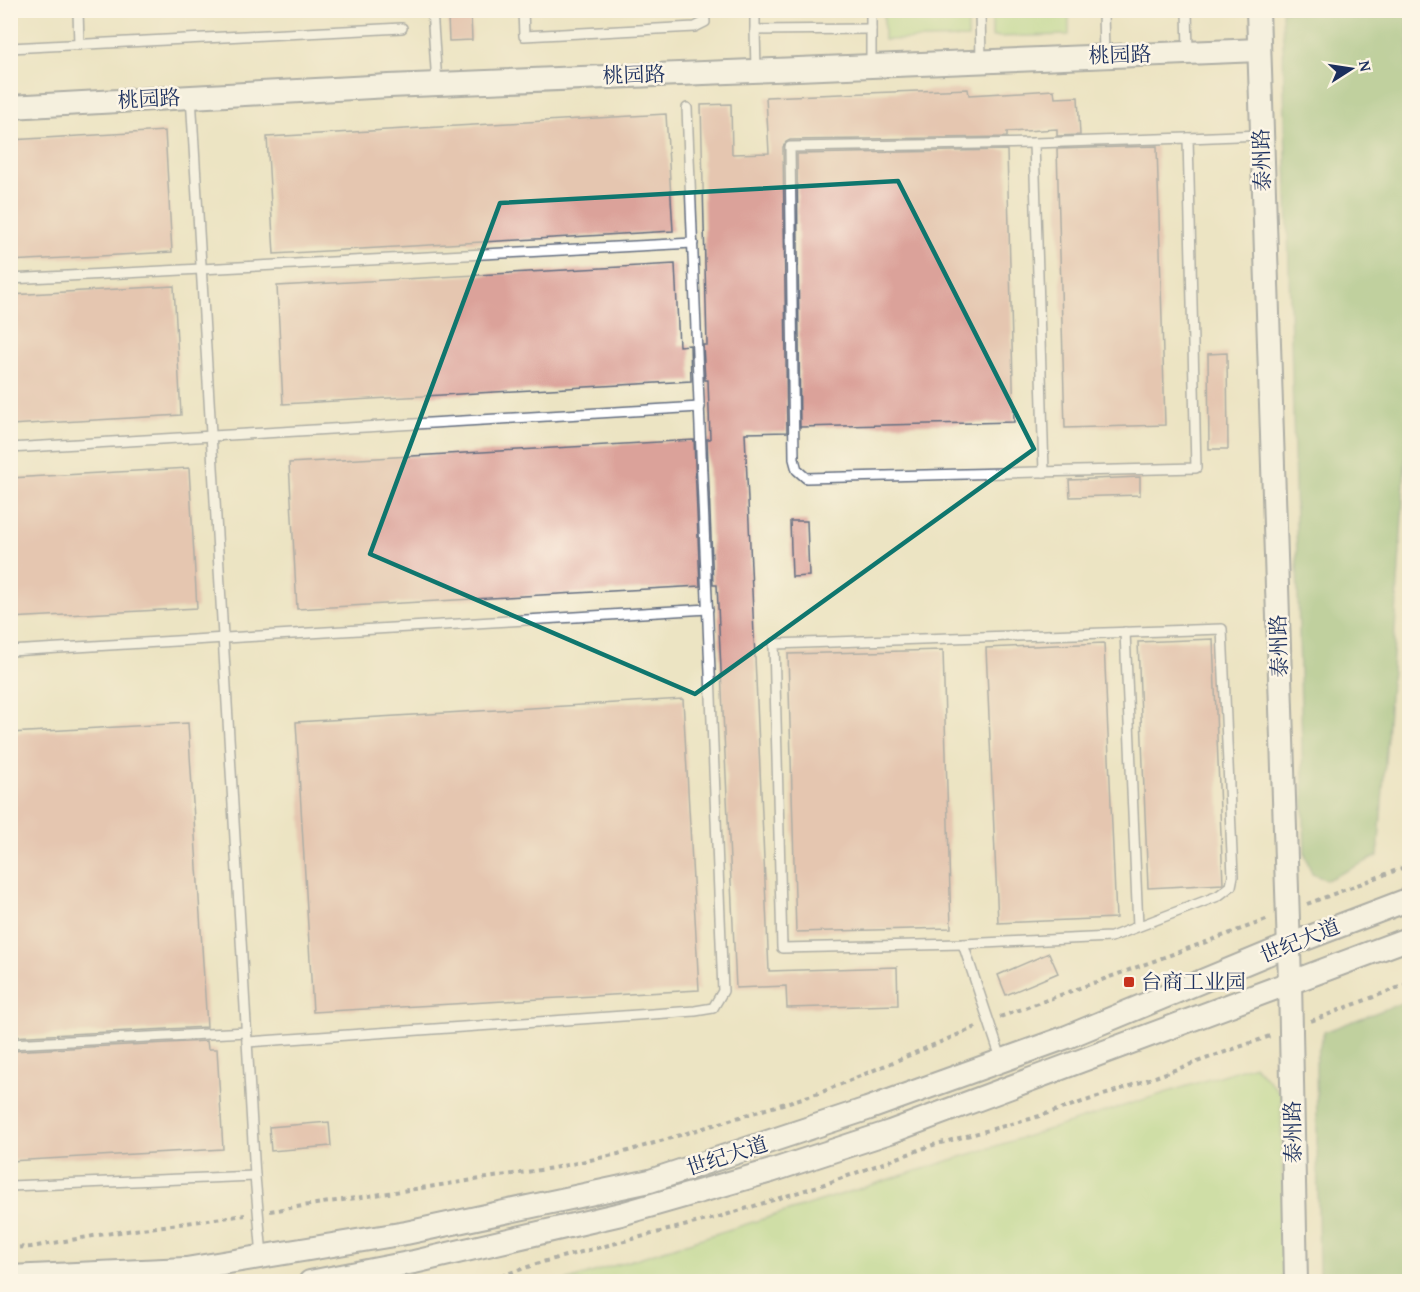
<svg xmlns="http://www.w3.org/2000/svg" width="1420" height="1292" font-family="'Gentium Book Plus','Noto Serif SC',serif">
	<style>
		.green { fill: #acd884; stroke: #648471; stroke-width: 1.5 }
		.forest { fill: #89b872; stroke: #527468; stroke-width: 1.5 }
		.building { fill: #dba29a }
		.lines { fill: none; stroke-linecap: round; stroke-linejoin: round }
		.service-casing { stroke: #646e81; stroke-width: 12 }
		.tertiary-casing { stroke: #646e81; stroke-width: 26 }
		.path { stroke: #646e81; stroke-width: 4; stroke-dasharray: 4.5 4.5; stroke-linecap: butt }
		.service { stroke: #fff; stroke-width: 9 }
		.tertiary { stroke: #fff; stroke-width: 22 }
		.marked { fill: none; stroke: #0f766e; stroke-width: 4.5; stroke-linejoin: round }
		.poi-dot { fill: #c8321e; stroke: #fcf5e5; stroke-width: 2 }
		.labels { text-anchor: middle; stroke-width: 5; stroke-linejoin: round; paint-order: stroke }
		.street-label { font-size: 21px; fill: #1b2f5e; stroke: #fcf5e5 }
		.poi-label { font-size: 21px; fill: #1b2f5e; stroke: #fcf5e5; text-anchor: start }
	</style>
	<rect width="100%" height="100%" fill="#fcf5e5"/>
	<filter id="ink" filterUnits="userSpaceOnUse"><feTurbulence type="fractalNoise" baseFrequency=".0167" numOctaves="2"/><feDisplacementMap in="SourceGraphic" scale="12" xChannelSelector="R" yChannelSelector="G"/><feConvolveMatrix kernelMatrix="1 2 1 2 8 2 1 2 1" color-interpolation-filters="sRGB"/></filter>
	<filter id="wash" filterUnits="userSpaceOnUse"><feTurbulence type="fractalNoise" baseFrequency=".008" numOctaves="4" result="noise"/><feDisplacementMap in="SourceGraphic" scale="24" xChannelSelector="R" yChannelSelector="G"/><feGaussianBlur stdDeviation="1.35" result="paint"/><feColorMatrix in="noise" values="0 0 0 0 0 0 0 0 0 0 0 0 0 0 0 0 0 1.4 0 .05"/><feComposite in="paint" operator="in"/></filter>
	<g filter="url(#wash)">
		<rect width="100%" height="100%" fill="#ece4c3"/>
		<g class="green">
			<polygon points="884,11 968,11 968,38 884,40"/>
			<polygon points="992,11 1069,11 1069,35 992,37"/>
			<polygon points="1254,1065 1281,1094 1284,1281 562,1282"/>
		</g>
		<g class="forest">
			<polygon points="1282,11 1408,11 1409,401 1396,616 1378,856 1327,880 1312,874 1305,855"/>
			<polygon points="1409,1000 1409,1281 1319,1281 1316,1059 1324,1032"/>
		</g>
		<g id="blocks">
			<g class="building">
				<polygon points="471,16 472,40 449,41 448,17"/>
				<polygon points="968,89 969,95 1054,90 1055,98 1078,97 1080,135 1057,136 1057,129 1007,132 1007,137 790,140 786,142 783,147 787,432 745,433 769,971 897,967 898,1005 787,1008 786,986 736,988 717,585 713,585 707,439 710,439 708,380 705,380 703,345 707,345 701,105 731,104 732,154 769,153 766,97"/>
				<polygon points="666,114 673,231 274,254 267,137"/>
				<polygon points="165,131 172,252 10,261 10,140"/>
				<polygon points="1157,146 1165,425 1065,428 1057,149"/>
				<polygon points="1007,150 1014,422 800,427 797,154"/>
				<polygon points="675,264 679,346 690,345 691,381 283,404 277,286"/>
				<polygon points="174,286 181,415 10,425 10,295"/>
				<polygon points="1227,353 1228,449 1209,449 1208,354"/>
				<polygon points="694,440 700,586 297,609 289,463"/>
				<polygon points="189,468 197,608 10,618 10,478"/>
				<polygon points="1140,477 1140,495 1070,497 1069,480"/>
				<polygon points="790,521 807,521 809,576 792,577"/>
				<polygon points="1213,639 1223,884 1148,888 1138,642"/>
				<polygon points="1104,643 1116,918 998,923 986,648"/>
				<polygon points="943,650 951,928 796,932 788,654"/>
				<polygon points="683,699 699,990 313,1012 296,722"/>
				<polygon points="188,723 207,1027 10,1037 10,733"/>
				<polygon points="1049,953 1058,973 1006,995 998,975"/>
				<polygon points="207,1041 208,1049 217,1049 223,1149 10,1161 10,1051"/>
				<polygon points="329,1122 331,1146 271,1151 269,1127"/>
			</g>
		</g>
	</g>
	<g filter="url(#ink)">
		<use href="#blocks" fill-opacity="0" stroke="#646e81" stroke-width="1.5"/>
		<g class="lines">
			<defs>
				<g id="service">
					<polyline points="78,10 79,45"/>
					<polyline points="432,10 437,84"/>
					<polyline points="523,10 524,36 695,27 705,22 704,10"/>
					<polyline points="755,10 755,30 871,29"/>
					<polyline points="980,10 981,61"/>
					<polyline points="1103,10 1104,55"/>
					<polyline points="1187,10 1188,52"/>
					<polyline points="755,30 756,69"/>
					<polyline points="10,48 402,28"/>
					<polyline points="871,66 871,10"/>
					<polyline points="1034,143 790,147 794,459 797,470 806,478 1196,468 1188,138 1261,135"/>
					<polyline points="10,279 693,243"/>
					<polyline points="10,448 700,407"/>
					<polyline points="1044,472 1034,143 1188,138"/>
					<polygon points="1222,629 1233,876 1231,886 1218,896 1111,937 963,944 782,948 774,644"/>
					<polyline points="1125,632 1138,926"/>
					<polyline points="10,651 708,609"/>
					<polyline points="963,944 1002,1061"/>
					<polyline points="247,1042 695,1011 713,1008 723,991 687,108"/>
					<polyline points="10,1044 247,1032"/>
					<polyline points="255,1176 262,1256"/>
					<polyline points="10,1186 255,1176 191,96"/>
				</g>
				<g id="tertiary">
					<polyline points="1258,10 1290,981 1296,1282"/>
					<polyline points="10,107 389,86 1259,50"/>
					<polyline points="10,1277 186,1269 406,1233 650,1181 867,1109 1067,1037 1289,945 1410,899"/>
					<polyline points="310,1282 414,1262 621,1214 771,1171 890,1132 1410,938"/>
				</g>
			</defs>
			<use href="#service" class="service-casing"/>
			<use href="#tertiary" class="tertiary-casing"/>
			<g class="path">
				<polyline points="1307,904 1410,865"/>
				<polyline points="1000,1017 1269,919"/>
				<polyline points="1311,1021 1410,983"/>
				<polyline points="270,1211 553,1168 618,1154 822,1092 976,1027"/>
				<polyline points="10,1248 31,1247 105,1234 245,1215"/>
				<polyline points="484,1282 542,1262 719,1217 831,1182 933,1145 1030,1119 1110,1093 1270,1036"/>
			</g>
			<use href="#service" class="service"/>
			<use href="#tertiary" class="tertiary"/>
		</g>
	</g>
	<path d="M0 0H1420V1292H0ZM898 181 1034 449 695 694 370 554 500 203Z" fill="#ece4c3" fill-opacity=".55" fill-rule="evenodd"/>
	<path class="marked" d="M898 181 1034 449 695 694 370 554 500 203Z"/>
	<rect class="poi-dot" x="1123" y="976" width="12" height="12" rx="3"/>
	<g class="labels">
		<g class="street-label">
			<text transform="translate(1120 55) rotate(-2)" y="7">桃园路</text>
			<text transform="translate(634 75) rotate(-2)" y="7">桃园路</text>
			<text transform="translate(149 99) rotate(-3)" y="7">桃园路</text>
			<text transform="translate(1262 160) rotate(-92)" y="7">泰州路</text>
			<text transform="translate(1279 646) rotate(-92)" y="7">泰州路</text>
			<text transform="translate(1300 941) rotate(-22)" y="7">世纪大道</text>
			<text transform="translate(1293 1132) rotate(-91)" y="7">泰州路</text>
			<text transform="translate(727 1156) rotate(-18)" y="7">世纪大道</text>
		</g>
		<g class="poi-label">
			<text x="1141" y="989">台商工业园</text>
		</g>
	</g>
	<rect width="1420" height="1292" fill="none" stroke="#fcf5e5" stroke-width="36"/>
	<g transform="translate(1351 69) rotate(78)" stroke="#fcf5e5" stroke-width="4.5" paint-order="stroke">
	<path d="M0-4.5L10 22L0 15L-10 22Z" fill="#1b2f5e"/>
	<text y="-9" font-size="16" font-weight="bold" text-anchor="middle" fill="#1b2f5e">N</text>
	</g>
</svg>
